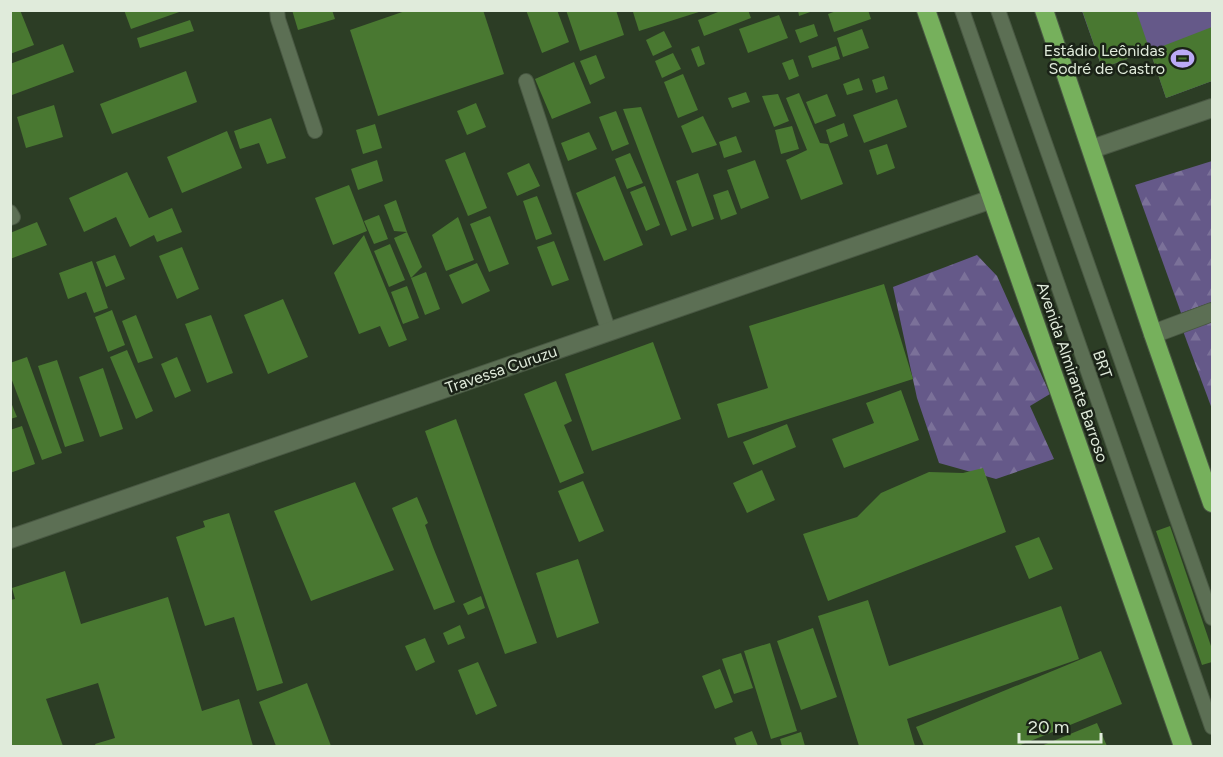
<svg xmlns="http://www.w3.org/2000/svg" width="1223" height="757" font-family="Figtree,sans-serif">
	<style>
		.forest { fill: url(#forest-firs) }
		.park { fill: #655989 }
		.building { fill: #497831 }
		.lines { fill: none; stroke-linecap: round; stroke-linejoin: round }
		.lane-casing { stroke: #495843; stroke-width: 16 }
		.street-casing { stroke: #495843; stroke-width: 20 }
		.highway-casing { stroke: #495843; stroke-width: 20 }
		.lane { stroke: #5c6f54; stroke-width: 14 }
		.street { stroke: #5c6f54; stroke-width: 18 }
		.highway { stroke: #76b05c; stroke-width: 18 }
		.labels { text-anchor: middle; stroke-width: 5; stroke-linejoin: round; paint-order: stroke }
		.poi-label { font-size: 16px; fill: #e0ebdb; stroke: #1a2217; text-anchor: end }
		.street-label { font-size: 16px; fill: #e0ebdb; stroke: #1a2217 }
	</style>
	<defs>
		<pattern id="forest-firs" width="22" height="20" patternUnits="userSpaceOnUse" patternTransform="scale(1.5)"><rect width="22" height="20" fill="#655989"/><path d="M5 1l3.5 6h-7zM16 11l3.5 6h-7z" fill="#7b7199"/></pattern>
	</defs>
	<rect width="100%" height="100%" fill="#2c3d25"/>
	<g class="forest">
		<polygon points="1212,161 1212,302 1181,313 1135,185"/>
		<polygon points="977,255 997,276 1050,394 1030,406 1054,459 996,479 939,463 917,398 893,287"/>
		<polygon points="1212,321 1212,409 1183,331"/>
	</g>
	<polygon class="park" points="1082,11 1212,11 1212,81 1166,98 1150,51 1102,68"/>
	<g class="building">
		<polygon points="14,10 20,10 34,45 10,54 10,12"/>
		<polygon points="124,10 182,10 182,11 131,29"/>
		<polygon points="292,10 332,10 335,19 298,30"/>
		<polygon points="408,10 483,10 504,74 378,116 350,30"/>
		<polygon points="526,10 557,10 569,42 542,53"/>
		<polygon points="566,10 616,10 624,35 580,51"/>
		<polygon points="637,10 702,10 702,11 639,31 633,12"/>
		<polygon points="723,10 748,10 751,18 704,36 698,20"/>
		<polygon points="798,10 813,10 813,11 799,16"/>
		<polygon points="839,10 868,10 871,19 834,32 828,14"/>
		<polygon points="1082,10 1136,10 1150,51 1102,68"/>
		<polygon points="779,15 788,38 748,53 739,29"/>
		<polygon points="190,20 194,31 140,48 137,38"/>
		<polygon points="814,24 818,36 800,43 795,30"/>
		<polygon points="1212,27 1212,81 1166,98 1150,51"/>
		<polygon points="862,29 869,48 843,57 837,38"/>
		<polygon points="664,31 672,47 653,56 646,40"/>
		<polygon points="63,44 74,72 12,95 10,64"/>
		<polygon points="699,46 705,64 698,67 691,49"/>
		<polygon points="836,46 840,59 812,68 808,56"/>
		<polygon points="673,53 681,69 662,78 655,61"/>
		<polygon points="596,55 605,78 590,85 580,61"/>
		<polygon points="793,59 799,76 789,80 782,63"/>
		<polygon points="574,62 591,103 552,119 535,79"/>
		<polygon points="186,71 197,102 112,134 100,104"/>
		<polygon points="683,74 698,110 678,118 664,82"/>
		<polygon points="884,76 888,89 876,93 872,80"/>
		<polygon points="859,78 863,90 847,95 843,84"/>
		<polygon points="746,92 750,102 732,108 728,98"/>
		<polygon points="799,93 820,143 828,144 843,184 801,200 786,160 807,150 786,98"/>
		<polygon points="778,94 789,121 774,127 762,96"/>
		<polygon points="827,94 836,116 815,124 806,102"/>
		<polygon points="897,99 907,127 864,143 853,115"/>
		<polygon points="476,103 486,127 467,135 457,111"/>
		<polygon points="54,105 63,137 26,148 17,117"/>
		<polygon points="641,107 687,230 671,236 623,109"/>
		<polygon points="616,111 629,144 612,151 599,117"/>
		<polygon points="703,116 717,145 692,153 681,126"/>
		<polygon points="271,118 286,158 267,164 259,143 240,149 234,131"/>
		<polygon points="844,123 848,136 830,143 826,130"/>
		<polygon points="375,124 382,148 363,154 356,130"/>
		<polygon points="792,126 799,149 781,154 775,130"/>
		<polygon points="227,131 242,168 182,193 167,157"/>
		<polygon points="589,132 597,149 568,161 561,143"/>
		<polygon points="736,136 742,152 724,158 719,142"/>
		<polygon points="887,144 895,168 877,175 869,150"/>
		<polygon points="465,152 487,208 468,216 445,160"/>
		<polygon points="630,153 643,183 627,189 615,159"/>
		<polygon points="377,160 383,181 358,190 351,169"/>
		<polygon points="755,160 769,198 741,209 727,170"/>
		<polygon points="529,163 540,186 517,196 507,173"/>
		<polygon points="127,172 149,218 172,208 182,232 157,242 154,235 130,247 116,217 84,232 69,198"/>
		<polygon points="698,173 714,219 692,227 676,181"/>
		<polygon points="615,176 643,245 604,261 576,193"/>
		<polygon points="349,185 367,231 333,245 315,198"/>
		<polygon points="645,186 660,225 646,231 630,192"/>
		<polygon points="728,190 737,214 721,220 713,195"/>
		<polygon points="537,196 552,234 536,240 523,201"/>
		<polygon points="396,200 407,232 394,231 384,205"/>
		<polygon points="379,215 388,239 374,244 364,221"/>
		<polygon points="490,216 509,264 489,272 470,224"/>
		<polygon points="458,217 474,260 446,271 432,235"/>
		<polygon points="37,222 47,245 10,259 10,233"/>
		<polygon points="407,232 422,267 411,278 394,238"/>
		<polygon points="364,235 407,340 389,347 380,326 359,334 334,273"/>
		<polygon points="554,241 569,280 552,286 537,247"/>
		<polygon points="390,244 405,280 389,287 374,251"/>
		<polygon points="182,247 199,289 177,299 159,256"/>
		<polygon points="115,255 125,279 106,287 96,262"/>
		<polygon points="92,261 108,308 94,313 86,292 68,299 59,273"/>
		<polygon points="477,263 490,291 462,304 449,275"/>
		<polygon points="426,272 440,309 425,315 411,278"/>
		<polygon points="884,284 913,379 728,438 717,404 768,388 749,326"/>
		<polygon points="407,286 419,318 403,324 391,292"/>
		<polygon points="283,299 308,357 268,374 244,315"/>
		<polygon points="112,310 125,345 108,352 95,317"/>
		<polygon points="136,315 153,358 138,363 122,321"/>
		<polygon points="211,315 233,373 207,383 185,324"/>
		<polygon points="653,342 681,419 592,451 565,374"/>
		<polygon points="127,350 153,411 136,419 110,357"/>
		<polygon points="27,357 62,453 42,460 10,375 10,363"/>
		<polygon points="177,357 191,391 175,398 161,364"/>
		<polygon points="57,360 84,441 65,447 38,366"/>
		<polygon points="103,368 123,429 100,437 79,377"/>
		<polygon points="556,381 572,421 564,425 584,473 560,483 524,394"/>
		<polygon points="901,390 919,440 844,468 832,439 874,423 866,403"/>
		<polygon points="10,400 17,417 10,419"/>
		<polygon points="456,419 537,643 505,654 425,431"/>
		<polygon points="787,424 796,447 753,465 743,442"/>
		<polygon points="22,426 35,464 10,473 10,430"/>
		<polygon points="983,468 1006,532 828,601 803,534 857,517 881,493 929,472 963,473"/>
		<polygon points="762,470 775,500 747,513 733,483"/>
		<polygon points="583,481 604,531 579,542 558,491"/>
		<polygon points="355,482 394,570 311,601 274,511"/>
		<polygon points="417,497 428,523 425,525 433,547 455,602 434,610 392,508"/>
		<polygon points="229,513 283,683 257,691 234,617 205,626 176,537 205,527 203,521"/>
		<polygon points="1170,526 1212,649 1212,662 1202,665 1156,531"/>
		<polygon points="1039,537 1053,569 1029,579 1015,546"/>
		<polygon points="578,559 599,623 557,638 536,573"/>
		<polygon points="65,571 81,624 168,597 202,711 239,699 253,746 96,746 95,744 115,738 98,683 46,699 63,746 10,746 10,600 15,599 12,588"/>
		<polygon points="481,596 485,608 468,615 463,604"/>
		<polygon points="868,600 889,666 1061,606 1079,659 907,719 915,746 859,746 818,616"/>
		<polygon points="460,625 465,638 448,645 443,633"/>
		<polygon points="813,628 837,697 801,710 777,641"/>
		<polygon points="425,638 435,662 416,671 405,646"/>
		<polygon points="770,643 797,731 771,739 744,651"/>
		<polygon points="1101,651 1122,704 1018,746 924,746 916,727"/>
		<polygon points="741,653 753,688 734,694 722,659"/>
		<polygon points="478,662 497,706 476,715 458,670"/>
		<polygon points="720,669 733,702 715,709 702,676"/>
		<polygon points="307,683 331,746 276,746 259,702"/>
		<polygon points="1097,723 1107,746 1041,746"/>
		<polygon points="752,731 758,746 737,746 734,738"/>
		<polygon points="801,732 805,746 782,746 780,739"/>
	</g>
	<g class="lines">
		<defs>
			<g id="lane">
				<polyline points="277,10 278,19 315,131"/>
				<polyline points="962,10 1212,727"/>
				<polyline points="998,10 1212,618"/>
				<polyline points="526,81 609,332"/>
				<polyline points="10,212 13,217 10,218"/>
			</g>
			<g id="street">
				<polyline points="1092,149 1212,108"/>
				<polyline points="1153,334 1212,312"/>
				<polyline points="10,539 992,199"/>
			</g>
			<g id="highway">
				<polyline points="926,10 1183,746"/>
				<polyline points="1044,10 1153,334 1212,503"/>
			</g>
		</defs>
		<use href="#lane" class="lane-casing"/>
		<use href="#street" class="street-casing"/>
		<use href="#highway" class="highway-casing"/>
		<use href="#lane" class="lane"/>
		<use href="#street" class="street"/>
		<use href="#highway" class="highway"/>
	</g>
	<defs>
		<symbol id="stadium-bare" viewBox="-9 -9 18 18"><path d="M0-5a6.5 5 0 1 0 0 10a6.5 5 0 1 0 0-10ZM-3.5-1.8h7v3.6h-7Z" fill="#bbaaf6" stroke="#1a2217" stroke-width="2.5" paint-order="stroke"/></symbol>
	</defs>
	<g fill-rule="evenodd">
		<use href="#stadium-bare" x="1166" y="42" width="33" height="33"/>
	</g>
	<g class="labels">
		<g class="poi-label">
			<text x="1165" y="56">Estádio Leônidas<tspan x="1165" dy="18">Sodré de Castro</tspan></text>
		</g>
		<g class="street-label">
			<text transform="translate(1103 364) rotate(71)" y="6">BRT</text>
			<text transform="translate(501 369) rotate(-19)" y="6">Travessa Curuzu</text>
			<text transform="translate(1073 372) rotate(71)" y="6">Avenida Almirante Barroso</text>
		</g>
	</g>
	<rect width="1223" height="757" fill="none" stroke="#e0ebdb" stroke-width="24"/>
	<path d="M1019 733v9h82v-9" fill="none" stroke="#e0ebdb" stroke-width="3"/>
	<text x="1028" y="733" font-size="18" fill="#e0ebdb" stroke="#1a2217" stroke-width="4.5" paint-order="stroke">20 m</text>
</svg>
